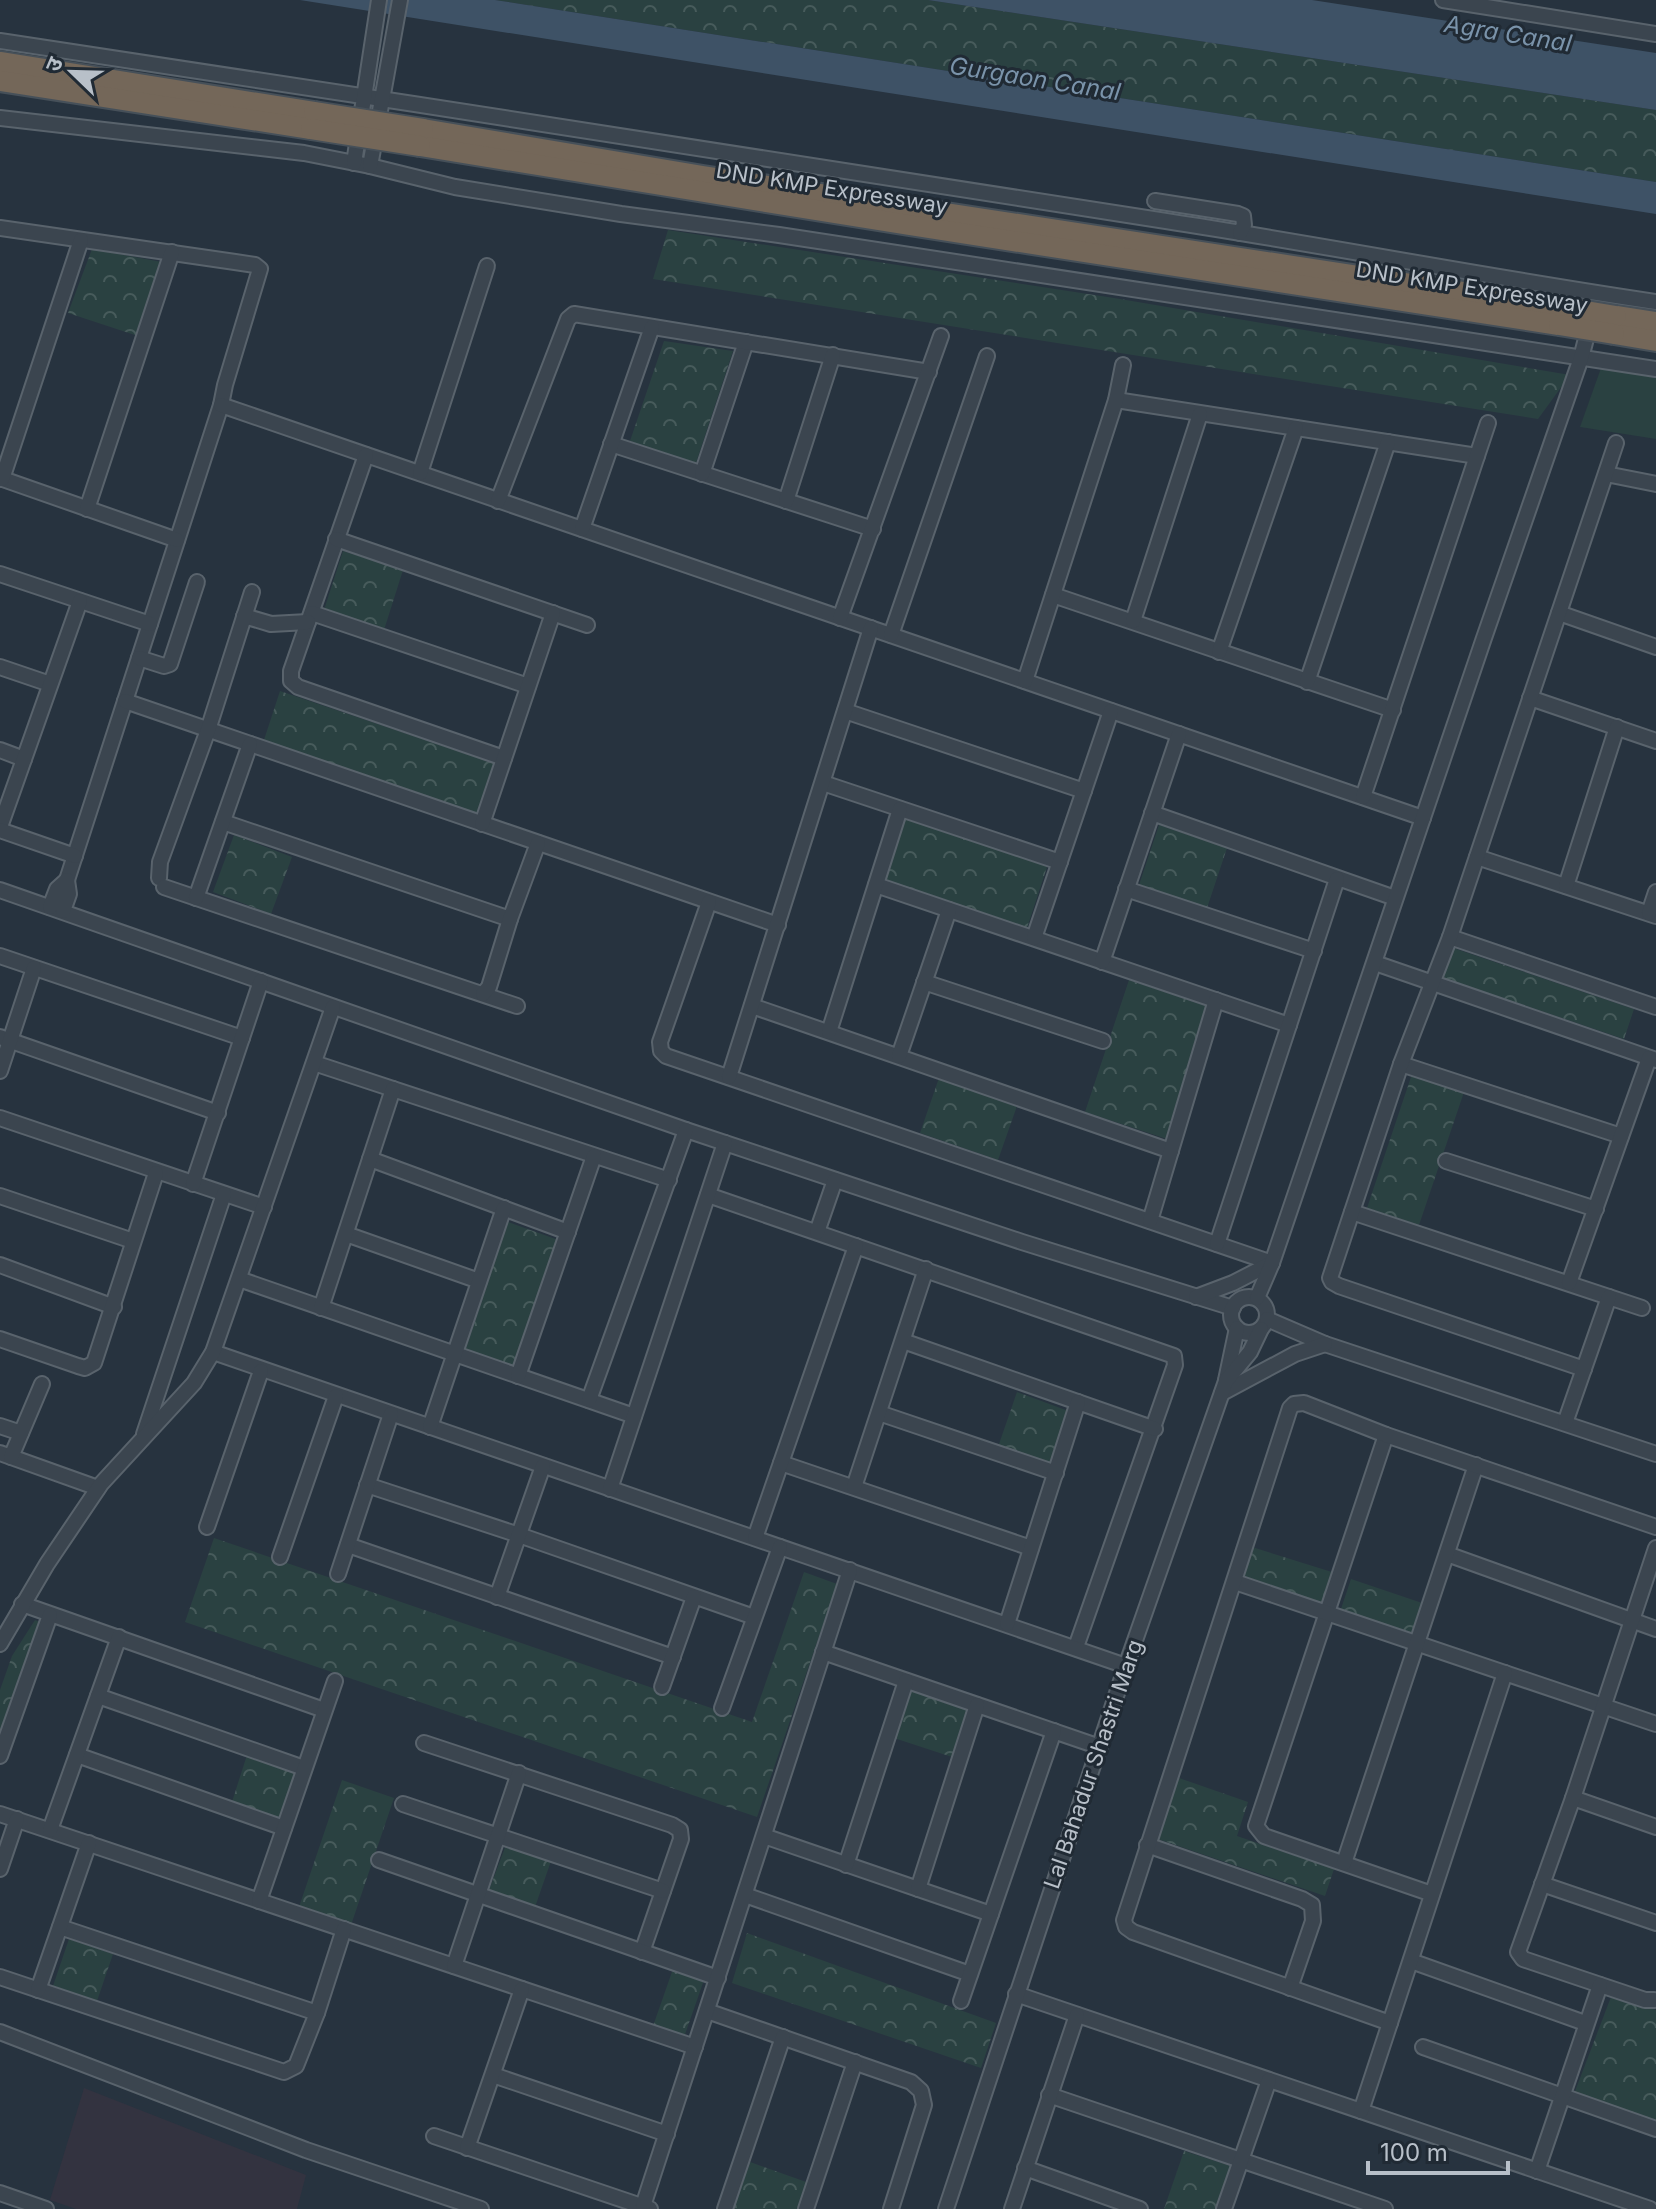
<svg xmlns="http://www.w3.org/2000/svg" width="1656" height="2209" font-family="Inter,'Noto Sans Devanagari',sans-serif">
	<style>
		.medical { fill: #333340 }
		.grass { fill: #2a4141 }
		.forest { fill: url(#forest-crowns) }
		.water { fill: #3e5266 }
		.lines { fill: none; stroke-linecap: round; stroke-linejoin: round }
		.minor-casing { stroke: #59636c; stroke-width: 18 }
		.highway-casing { stroke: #465059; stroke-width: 24 }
		.minor { stroke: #3b454f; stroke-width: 14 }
		.highway { stroke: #746759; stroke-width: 20 }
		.highway-bridge-casing { stroke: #465059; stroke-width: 24; stroke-linecap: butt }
		.highway-bridge { stroke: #746759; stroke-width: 20 }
		.labels { text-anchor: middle; stroke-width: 6; stroke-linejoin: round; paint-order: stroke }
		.street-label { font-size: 22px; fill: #b8c0c9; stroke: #202a34 }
		.water-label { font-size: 24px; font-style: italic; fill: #7a93aa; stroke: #202a34 }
	</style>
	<defs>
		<pattern id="forest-crowns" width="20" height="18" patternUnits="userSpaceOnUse" patternTransform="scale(2)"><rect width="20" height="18" fill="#2a4141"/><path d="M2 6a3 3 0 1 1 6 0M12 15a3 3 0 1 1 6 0" fill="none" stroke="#475b5b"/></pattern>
	</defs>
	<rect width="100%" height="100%" fill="#27333f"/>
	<polygon class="medical" points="84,2088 306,2175 297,2209 76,2209 50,2200"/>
	<polygon class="grass" points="1601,368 1656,378 1656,439 1580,427"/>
	<g class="forest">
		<polygon points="495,0 928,0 1656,110 1656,182"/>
		<polygon points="668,230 1114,298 1570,375 1538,419 653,279"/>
		<polygon points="92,249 167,263 141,337 68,313"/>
		<polygon points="664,341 733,351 695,466 630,441"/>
		<polygon points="343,551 403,570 384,630 324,610"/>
		<polygon points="280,691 496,764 478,816 263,743"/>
		<polygon points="906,817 1048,864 1027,928 885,881"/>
		<polygon points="1159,825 1227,848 1206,911 1138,888"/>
		<polygon points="234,835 292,857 271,914 213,892"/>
		<polygon points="1453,948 1634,1009 1624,1039 1443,978"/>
		<polygon points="1129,980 1212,1008 1167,1139 1085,1112"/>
		<polygon points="1412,1074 1464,1092 1419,1225 1367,1208"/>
		<polygon points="939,1078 1017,1106 998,1160 920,1133"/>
		<polygon points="508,1222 561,1241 517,1372 464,1354"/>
		<polygon points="1017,1392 1071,1412 1051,1467 998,1447"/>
		<polygon points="214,1538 752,1722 804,1572 837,1584 757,1817 185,1622"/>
		<polygon points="1252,1547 1335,1573 1325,1605 1242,1579"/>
		<polygon points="1351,1579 1425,1604 1415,1634 1341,1609"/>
		<polygon points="35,1620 40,1622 0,1740 0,1690 12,1656"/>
		<polygon points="911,1689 969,1708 952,1757 894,1738"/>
		<polygon points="247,1755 296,1770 281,1821 231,1805"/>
		<polygon points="1179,1778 1248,1802 1237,1836 1334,1869 1325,1896 1158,1839"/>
		<polygon points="342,1780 394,1798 350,1928 298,1910"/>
		<polygon points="506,1845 551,1861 535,1907 489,1890"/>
		<polygon points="747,1933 996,2023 981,2068 732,1983"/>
		<polygon points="69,1939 113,1954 97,2001 53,1986"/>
		<polygon points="673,1969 704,1980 683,2040 652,2029"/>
		<polygon points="1611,1997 1656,2010 1656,2123 1574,2094"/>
		<polygon points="1184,2151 1231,2166 1217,2209 1164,2209"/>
		<polygon points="750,2162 809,2183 800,2209 733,2209"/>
	</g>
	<g class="water">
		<polygon points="300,0 495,0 1656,182 1656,214"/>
		<polygon points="928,0 1312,0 1656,53 1656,110"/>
	</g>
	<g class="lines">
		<defs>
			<g id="minor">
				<polyline points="1443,0 1656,34"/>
				<path d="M0 41C389 99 777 161 1166 221 1329 246 1492 278 1656 302"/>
				<polyline points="0,118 304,153 370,166 455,187 621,214 779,235 1656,369"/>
				<polyline points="354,163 379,0"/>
				<polyline points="370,166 400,0"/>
				<polyline points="1155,201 1238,214 1243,216 1244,225 1240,233"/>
				<polyline points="0,228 235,262 255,265 260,269 225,385 221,405 67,880"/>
				<polyline points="1116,400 1477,456"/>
				<polyline points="221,405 1423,818"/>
				<polyline points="611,444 873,529"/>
				<polyline points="366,455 291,671 291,681 298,687 504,758"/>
				<polyline points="420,473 487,266"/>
				<polyline points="702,474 746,342"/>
				<polyline points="1606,474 1656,484"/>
				<polyline points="0,478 177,540"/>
				<polyline points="2,479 81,240"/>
				<polyline points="498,501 568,319 574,314 929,372"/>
				<polyline points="786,501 833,355"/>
				<polyline points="87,509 172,252"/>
				<polyline points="582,529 652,327"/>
				<polyline points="336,539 587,625"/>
				<polyline points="0,574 150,624"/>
				<polyline points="1053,595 1393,710"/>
				<polyline points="312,613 528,686"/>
				<polyline points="1559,613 1656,647"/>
				<polyline points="244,616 271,624 308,622"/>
				<polyline points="840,618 941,336"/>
				<polyline points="1133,621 1200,414"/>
				<polyline points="891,635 987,356"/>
				<polyline points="1219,652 1296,428"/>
				<polyline points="139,658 164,666 170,664 197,582"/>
				<polyline points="0,667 50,684"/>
				<polyline points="1025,681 1116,400 1123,365"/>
				<polyline points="1307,682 1388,442"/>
				<polyline points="1530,698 1656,741"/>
				<polyline points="125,701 778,925"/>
				<polyline points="845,711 1084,791"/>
				<polyline points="0,750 24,759"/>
				<polyline points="823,783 1060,862"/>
				<polyline points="1363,797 1488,423"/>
				<polyline points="1152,813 1395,898"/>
				<polyline points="223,822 510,919"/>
				<polyline points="482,824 553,613"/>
				<polyline points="0,827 80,601"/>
				<polyline points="0,830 75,856"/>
				<polyline points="1477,857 1656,916"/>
				<polyline points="159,878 160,862 208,730 252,592"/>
				<polyline points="876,885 1289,1025"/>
				<polyline points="1566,886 1617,727"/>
				<polyline points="164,887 517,1006"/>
				<polyline points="1126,889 1314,951"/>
				<polyline points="0,890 686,1130 1022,1242 1233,1308"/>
				<polyline points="196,898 250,744"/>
				<polyline points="709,902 660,1042 661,1051 666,1056 1272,1263"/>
				<polyline points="50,907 57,889 67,880 69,894 63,911"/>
				<polyline points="1649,913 1656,892"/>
				<polyline points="1450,937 1656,1007"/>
				<polyline points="1034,938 1111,711"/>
				<polyline points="0,956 242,1038"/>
				<polyline points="1102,962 1179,734"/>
				<polyline points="1375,963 1656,1060"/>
				<polyline points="924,982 1103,1041"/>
				<polyline points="483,994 489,987 510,919 538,843"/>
				<polyline points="752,1006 1171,1151"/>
				<polyline points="829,1032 900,809"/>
				<polyline points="0,1037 218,1113"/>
				<polyline points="899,1056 949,910"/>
				<polyline points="314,1063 669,1180"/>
				<polyline points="1401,1064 1621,1136"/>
				<polyline points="0,1071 34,968"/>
				<polyline points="729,1077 871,628"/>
				<polyline points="0,1118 264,1207"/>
				<polyline points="370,1159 568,1232"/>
				<polyline points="1446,1161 1596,1209"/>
				<polyline points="193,1184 261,981"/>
				<polyline points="708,1195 1174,1356 1175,1365 1076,1647"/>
				<polyline points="0,1196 133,1241"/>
				<polyline points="1352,1212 1642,1308"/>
				<polyline points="1150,1221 1216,1000"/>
				<polyline points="817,1232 835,1180"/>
				<polyline points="346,1234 479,1281"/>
				<polyline points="1217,1244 1337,879"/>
				<polyline points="0,1265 114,1307"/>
				<polyline points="239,1279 634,1416"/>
				<polyline points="1569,1283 1649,1058"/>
				<circle cx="1249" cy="1315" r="18"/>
				<polyline points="1196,1297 1233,1283 1272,1263"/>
				<path d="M1257 1298 1272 1263C1373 961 1476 659 1581 358L1590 323"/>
				<polyline points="321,1308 393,1089"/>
				<polyline points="1267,1319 1325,1344 1656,1454"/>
				<polyline points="0,1339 78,1366 85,1368 94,1363 156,1173"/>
				<polyline points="903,1341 1155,1429"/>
				<polyline points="213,1352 1126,1666"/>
				<polyline points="1584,1369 1339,1286 1332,1282 1330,1278 1401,1064 1450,937 1616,443"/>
				<polyline points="518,1376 594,1156"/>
				<polyline points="1226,1380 1237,1328"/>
				<polyline points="1222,1393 1295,1354 1325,1344"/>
				<polyline points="589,1400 686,1130"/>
				<polyline points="879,1413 1056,1473"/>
				<polyline points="1565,1423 1609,1297"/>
				<polyline points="0,1426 21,1433"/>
				<polyline points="430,1427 504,1208"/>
				<polyline points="144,1434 224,1194"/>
				<polyline points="1386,1435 1256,1826 1264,1836 1432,1894"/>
				<polyline points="0,1453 98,1488"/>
				<polyline points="11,1457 42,1384"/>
				<polyline points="781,1463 1031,1548"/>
				<polyline points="367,1485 519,1535 754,1617"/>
				<polyline points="854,1487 926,1269"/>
				<polyline points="610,1489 725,1143"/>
				<polyline points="207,1527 261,1371"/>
				<polyline points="755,1538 856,1246"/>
				<polyline points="348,1545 673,1657"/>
				<polyline points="1447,1554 1656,1629"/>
				<polyline points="280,1557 336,1396"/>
				<polyline points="338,1574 391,1414"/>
				<polyline points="1235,1582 1656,1724"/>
				<polyline points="497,1597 543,1466"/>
				<polyline points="22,1604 324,1710"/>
				<polyline points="1007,1624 1078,1402"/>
				<polyline points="0,1644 47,1564 101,1484 194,1383 213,1352 333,1007"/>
				<polyline points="823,1652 1100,1747"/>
				<polyline points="662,1687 694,1597"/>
				<polyline points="98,1696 304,1768"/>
				<polyline points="722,1708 780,1547"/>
				<polyline points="424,1743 672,1825 680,1830 681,1839 642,1952"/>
				<polyline points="77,1755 284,1828"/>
				<polyline points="0,1756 50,1615"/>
				<polyline points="1573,1798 1656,1827"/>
				<polyline points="403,1804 663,1891"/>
				<polyline points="0,1814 695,2047"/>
				<polyline points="50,1830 119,1637"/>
				<polyline points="764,1836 991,1914"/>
				<polyline points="1147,1845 1302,1899 1312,1905 1313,1921 1290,1988"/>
				<polyline points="379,1860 718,1978"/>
				<polyline points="1344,1863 1476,1465"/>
				<polyline points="846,1865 906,1681"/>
				<polyline points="0,1869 17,1819"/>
				<polyline points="1542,1884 1656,1923"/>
				<polyline points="918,1889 977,1705"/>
				<polyline points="745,1895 970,1974"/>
				<polyline points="259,1901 335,1681"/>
				<polyline points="60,1927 317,2013"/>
				<polyline points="1411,1961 1585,2023"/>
				<polyline points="454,1966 519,1773"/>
				<polyline points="0,1977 284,2072 296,2066 317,2013 344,1929"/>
				<polyline points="38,1990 89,1843"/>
				<polyline points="1016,1994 1650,2209"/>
				<polyline points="1654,2000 1645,2000 1523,1959 1518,1952 1573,1798 1656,1548"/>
				<polyline points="961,2001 1054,1731"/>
				<polyline points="707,2011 911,2082 921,2091 924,2105 891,2209"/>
				<polyline points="1390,2023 1133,1932 1126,1927 1124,1920 1290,1408 1294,1404 1304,1403 1386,1435 1656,1527"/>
				<polyline points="0,2032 306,2150 481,2209"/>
				<polyline points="1423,2047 1656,2129"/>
				<polyline points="493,2075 667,2134"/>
				<polyline points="1049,2095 1385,2209"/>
				<polyline points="1361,2111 1505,1673"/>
				<polyline points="434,2136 650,2209"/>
				<polyline points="467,2148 522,1989"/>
				<polyline points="1025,2168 1140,2209"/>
				<polyline points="1537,2171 1600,1985"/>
				<polyline points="0,2193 46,2209"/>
				<polyline points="643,2206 850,1570"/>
				<polyline points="725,2209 783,2037"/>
				<polyline points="806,2209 855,2062"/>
				<polyline points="946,2209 1126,1666 1226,1381 1250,1352 1261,1329"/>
				<polyline points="1012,2209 1077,2015"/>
				<polyline points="1224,2209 1269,2080"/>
			</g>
			<g id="highway">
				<polyline points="0,62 314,112"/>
				<polyline points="0,81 311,129"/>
				<polyline points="423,129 703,176 1562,307"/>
				<polyline points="420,146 909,225 1559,325"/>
				<polyline points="1616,316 1656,322"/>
				<polyline points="1614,334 1656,341"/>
			</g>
		</defs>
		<use href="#minor" class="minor-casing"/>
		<use href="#highway" class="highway-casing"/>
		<use href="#minor" class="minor"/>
		<use href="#highway" class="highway"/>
		<defs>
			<g id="highway-bridge">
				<polyline points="314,112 423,129"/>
				<polyline points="311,129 420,146"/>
				<polyline points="1562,307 1616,316"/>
				<polyline points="1559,325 1614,334"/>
			</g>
		</defs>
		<use href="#highway-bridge" class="highway-bridge-casing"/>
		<use href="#highway-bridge" class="highway-bridge"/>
	</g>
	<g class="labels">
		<g class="street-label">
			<text transform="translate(832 188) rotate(9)" y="8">DND KMP Expressway</text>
			<text transform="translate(1472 287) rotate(9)" y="8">DND KMP Expressway</text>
			<text transform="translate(1093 1764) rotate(-71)" y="8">Lal Bahadur Shastri Marg</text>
		</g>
		<g class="water-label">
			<text transform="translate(1508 34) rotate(9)" y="8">Agra Canal</text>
			<text transform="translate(1035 79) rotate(9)" y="8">Gurgaon Canal</text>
		</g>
	</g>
	<g transform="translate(72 72) rotate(293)" stroke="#202a34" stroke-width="6" paint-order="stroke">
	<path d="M0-6L14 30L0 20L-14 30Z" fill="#b8c0c9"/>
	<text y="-12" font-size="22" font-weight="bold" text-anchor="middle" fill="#b8c0c9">उ</text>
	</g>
	<path d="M1368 2161v12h140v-12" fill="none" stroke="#b8c0c9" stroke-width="4"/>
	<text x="1380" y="2161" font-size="24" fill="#b8c0c9" stroke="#202a34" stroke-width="6" paint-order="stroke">100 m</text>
</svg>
